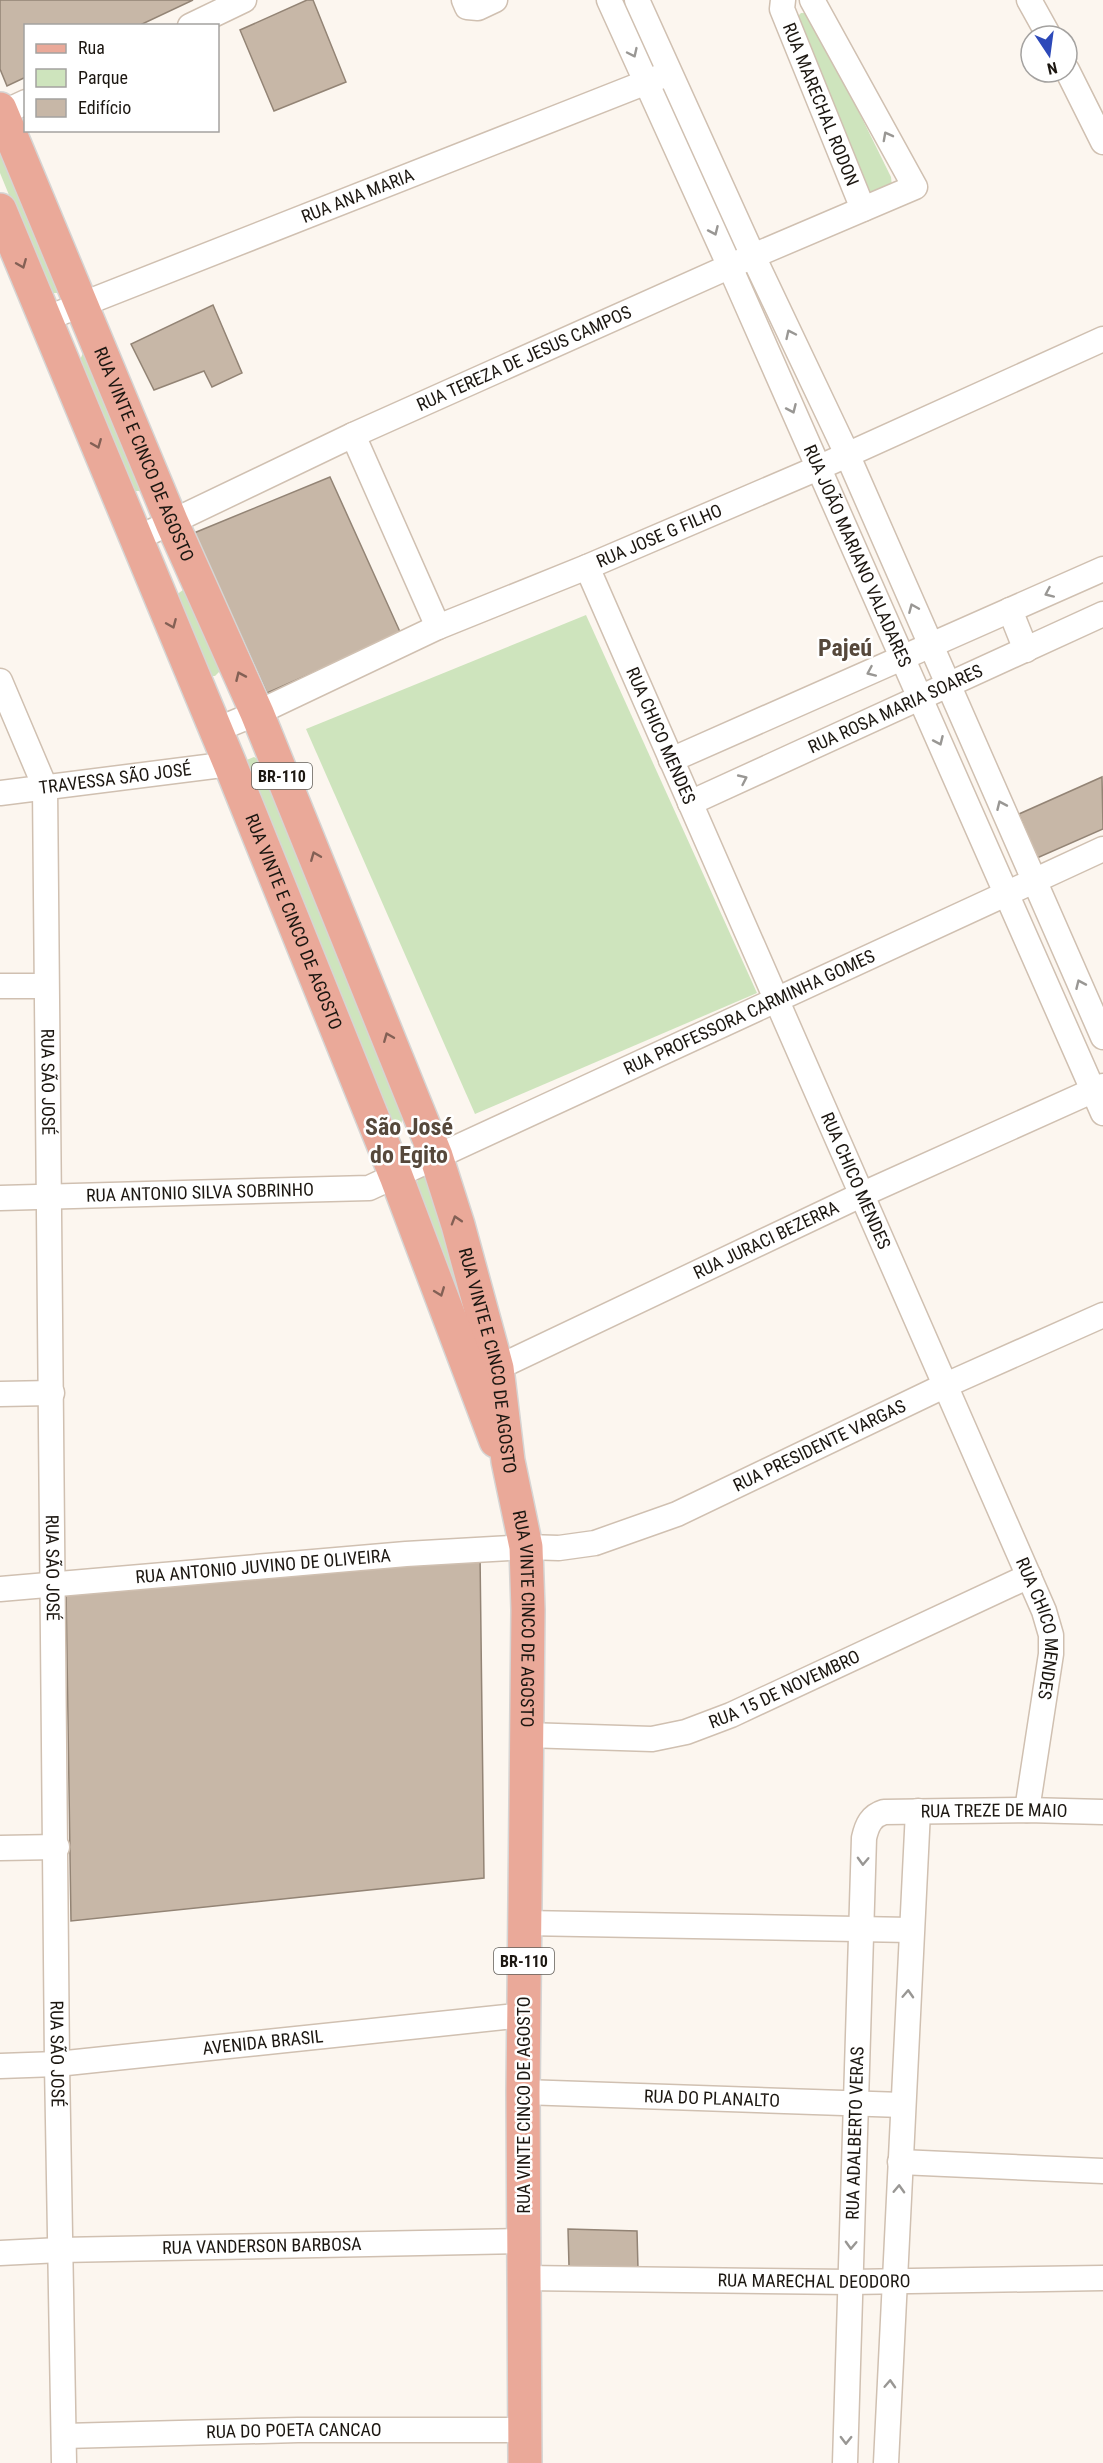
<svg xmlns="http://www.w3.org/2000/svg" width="1103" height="2463" font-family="'Roboto Condensed',sans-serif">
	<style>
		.green { fill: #cee4bd }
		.building { fill: #c7b7a7; stroke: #938475; stroke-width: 1.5 }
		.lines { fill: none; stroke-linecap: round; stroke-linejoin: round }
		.street-casing { stroke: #d0c0b1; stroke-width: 27 }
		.primary-casing { stroke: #d6d5d4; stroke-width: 36 }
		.street { stroke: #fff; stroke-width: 24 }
		.primary { stroke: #eaa999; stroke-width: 33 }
		.oneway { stroke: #999794 }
		.oneway2 { stroke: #836055 }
		.labels { text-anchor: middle; stroke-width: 5; stroke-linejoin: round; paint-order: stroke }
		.shield { fill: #fff; stroke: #605d58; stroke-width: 1.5 }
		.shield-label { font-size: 16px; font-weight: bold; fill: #1c1711 }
		.street-label { font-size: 18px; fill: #1c1711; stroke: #fff }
		.district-label { font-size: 24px; font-weight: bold; fill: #56483b; stroke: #fff }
	</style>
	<rect width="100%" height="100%" fill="#fcf6ef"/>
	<g class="green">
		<polygon points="801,13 807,13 813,19 891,177 892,186 871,193 867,188 797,17"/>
		<polygon points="0,148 62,288 58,293 53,293 47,288 0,173"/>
		<polygon points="83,353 88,354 143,487 139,491 134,491 79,362"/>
		<polygon points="183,590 188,594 219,666 219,672 215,676 210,676 176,595"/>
		<polygon points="586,615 757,993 475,1114 306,729"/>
		<polygon points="254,757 260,761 403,1114 401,1126 391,1124 244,761"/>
		<polygon points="424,1174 429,1179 493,1405 416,1184 420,1176"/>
	</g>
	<g class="building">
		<polygon points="0,0 193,0 138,26 26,26 26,77 7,86 0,69"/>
		<polygon points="307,0 313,0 346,82 274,111 240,30"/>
		<polygon points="213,305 242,373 212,387 204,371 154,390 131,344"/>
		<polygon points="330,477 401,634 267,693 194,533"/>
		<polygon points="1102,777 1103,829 1037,858 1019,814"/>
		<polygon points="480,1554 484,1878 71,1921 66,1589"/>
		<polygon points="568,2229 637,2231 638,2269 569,2266"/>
	</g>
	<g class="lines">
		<defs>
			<g id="street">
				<polyline points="464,0 467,7 478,8 495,0"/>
				<path id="s1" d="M609 0 730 267 1103 1113"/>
				<polyline points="637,0 753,256 847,454 1103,1037"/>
				<path id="s2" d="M783 0 782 9 863 209"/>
				<polyline points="1029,0 1049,36"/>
				<polyline points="190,26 244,0"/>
				<polyline points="1067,70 1103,142"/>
				<polyline points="0,114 26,102"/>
				<path id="s3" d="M45 319 662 76"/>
				<polyline points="353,435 438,627"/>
				<path id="s4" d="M136 539 353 435 753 256 915 187 812 0"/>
				<path id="s5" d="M587 567 1044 1611 1051 1635V1654L1027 1810"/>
				<polyline points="1010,610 1026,650"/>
				<path id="s6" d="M0 681 45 787 57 2064 64 2463"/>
				<path id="s7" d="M216 730 257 713 438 627 587 567 818 468 1103 339"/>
				<polyline points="671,760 1103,569"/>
				<path id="s8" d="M0 793 230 764"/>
				<path id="s9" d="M690 803 1103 614"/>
				<polyline points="0,986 46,986"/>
				<path id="s10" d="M0 1198 369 1188 1103 849"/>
				<path id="s11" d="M497 1368 863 1194 1103 1086"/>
				<polyline points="0,1394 52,1393"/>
				<path id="s12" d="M0 1589 406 1554 526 1547 559 1548 595 1543 677 1514 946 1385 1103 1315"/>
				<path id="s13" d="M526 1735 652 1739 686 1732 731 1715 1029 1576"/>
				<polyline points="0,1848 57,1847"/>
				<polyline points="524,1923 911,1930"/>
				<path id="s14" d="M0 2066 57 2064 524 2015"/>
				<path id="s15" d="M523 2092 902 2105"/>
				<polyline points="900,2162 1103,2171"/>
				<path id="s16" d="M0 2253 60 2250 524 2241"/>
				<path id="s17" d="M524 2278 850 2282 1103 2278"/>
				<path id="s18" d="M64 2436 298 2430H525"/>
				<path id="s19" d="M845 2463 864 1838C867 1825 871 1816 884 1812L1027 1810 1103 1812"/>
				<polyline points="886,2463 918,1811"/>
			</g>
			<g id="primary">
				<path id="s20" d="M0 109 172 523 257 713 436 1156 458 1225 497 1368 508 1461 526 1547 528 1610 523 2092 525 2463"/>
				<path id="s21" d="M0 210 230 764 396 1176 496 1441"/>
			</g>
		</defs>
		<use href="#street" class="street-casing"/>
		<use href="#primary" class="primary-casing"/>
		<use href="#street" class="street"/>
		<use href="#primary" class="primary"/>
	</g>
	<defs><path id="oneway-chevron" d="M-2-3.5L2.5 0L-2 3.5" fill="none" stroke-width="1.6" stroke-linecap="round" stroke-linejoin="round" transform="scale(1.5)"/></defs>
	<g class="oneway">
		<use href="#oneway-chevron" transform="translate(633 53) rotate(65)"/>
		<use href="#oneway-chevron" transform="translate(887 136) rotate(-118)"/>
		<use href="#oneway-chevron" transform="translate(714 231) rotate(66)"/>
		<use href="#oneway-chevron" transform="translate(790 334) rotate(-115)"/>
		<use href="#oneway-chevron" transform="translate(792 409) rotate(66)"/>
		<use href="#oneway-chevron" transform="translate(1049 593) rotate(156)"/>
		<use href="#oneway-chevron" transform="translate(913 608) rotate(-113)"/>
		<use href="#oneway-chevron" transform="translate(871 672) rotate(156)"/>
		<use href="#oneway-chevron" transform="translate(939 741) rotate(66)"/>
		<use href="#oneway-chevron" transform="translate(743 779) rotate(-25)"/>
		<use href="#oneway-chevron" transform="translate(1001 805) rotate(-114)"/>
		<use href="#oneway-chevron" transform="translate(1080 984) rotate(-114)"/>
		<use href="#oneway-chevron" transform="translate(863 1861) rotate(92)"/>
		<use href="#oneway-chevron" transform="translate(908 1994) rotate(-87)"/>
		<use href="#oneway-chevron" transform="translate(899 2189) rotate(-88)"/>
		<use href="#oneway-chevron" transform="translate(851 2245) rotate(92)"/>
		<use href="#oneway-chevron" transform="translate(890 2384) rotate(-87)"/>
		<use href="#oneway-chevron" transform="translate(846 2440) rotate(91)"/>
	</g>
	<g class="oneway2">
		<use href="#oneway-chevron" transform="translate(22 264) rotate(68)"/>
		<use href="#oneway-chevron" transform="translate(97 444) rotate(68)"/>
		<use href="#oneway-chevron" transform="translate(172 624) rotate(67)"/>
		<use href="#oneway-chevron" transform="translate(240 676) rotate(-114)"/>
		<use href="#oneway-chevron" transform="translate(315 856) rotate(-112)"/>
		<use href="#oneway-chevron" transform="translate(388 1037) rotate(-112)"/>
		<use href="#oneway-chevron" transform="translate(456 1220) rotate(-107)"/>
		<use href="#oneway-chevron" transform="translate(440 1292) rotate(69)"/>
	</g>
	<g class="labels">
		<g class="shield">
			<rect x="252" y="763" width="60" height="26" rx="4.5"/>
			<rect x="494" y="1948" width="60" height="26" rx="4.5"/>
		</g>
		<g class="shield-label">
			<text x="282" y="782">BR-110</text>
			<text x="524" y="1967">BR-110</text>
		</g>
		<g class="street-label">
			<text dy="6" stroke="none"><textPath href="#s2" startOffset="112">RUA MARECHAL RODON</textPath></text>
			<text dy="6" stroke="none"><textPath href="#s3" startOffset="336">RUA ANA MARIA</textPath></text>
			<text dy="6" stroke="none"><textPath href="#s4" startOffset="428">RUA TEREZA DE JESUS CAMPOS</textPath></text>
			<text dy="6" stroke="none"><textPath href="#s20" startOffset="374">RUA VINTE E CINCO DE AGOSTO</textPath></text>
			<text dy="6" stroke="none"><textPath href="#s7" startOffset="484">RUA JOSE G FILHO</textPath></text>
			<text dy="6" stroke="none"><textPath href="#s1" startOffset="609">RUA JOÃO MARIANO VALADARES</textPath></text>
			<text dy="6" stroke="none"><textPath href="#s9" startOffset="226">RUA ROSA MARIA SOARES</textPath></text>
			<text dy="6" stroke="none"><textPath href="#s5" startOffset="184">RUA CHICO MENDES</textPath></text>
			<text dy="6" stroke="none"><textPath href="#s8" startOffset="116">TRAVESSA SÃO JOSÉ</textPath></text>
			<text dy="6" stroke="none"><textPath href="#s21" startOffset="770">RUA VINTE E CINCO DE AGOSTO</textPath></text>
			<text dy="6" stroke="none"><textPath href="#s10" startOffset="788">RUA PROFESSORA CARMINHA GOMES</textPath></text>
			<text dy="6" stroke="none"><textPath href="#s6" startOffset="410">RUA SÃO JOSÉ</textPath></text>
			<text dy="6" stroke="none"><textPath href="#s5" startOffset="670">RUA CHICO MENDES</textPath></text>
			<text dy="6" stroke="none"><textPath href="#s10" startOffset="200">RUA ANTONIO SILVA SOBRINHO</textPath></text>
			<text dy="6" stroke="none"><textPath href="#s11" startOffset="298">RUA JURACI BEZERRA</textPath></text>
			<text dy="6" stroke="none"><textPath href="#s20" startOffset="1346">RUA VINTE E CINCO DE AGOSTO</textPath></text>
			<text dy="6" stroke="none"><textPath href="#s12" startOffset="842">RUA PRESIDENTE VARGAS</textPath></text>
			<text dy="6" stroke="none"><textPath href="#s12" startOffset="264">RUA ANTONIO JUVINO DE OLIVEIRA</textPath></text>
			<text dy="6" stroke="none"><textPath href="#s6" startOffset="896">RUA SÃO JOSÉ</textPath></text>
			<text dy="6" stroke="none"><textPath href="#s20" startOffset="1608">RUA VINTE CINCO DE AGOSTO</textPath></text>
			<text dy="6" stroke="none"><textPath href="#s5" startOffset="1156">RUA CHICO MENDES</textPath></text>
			<text dy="6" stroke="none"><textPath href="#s13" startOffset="268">RUA 15 DE NOVEMBRO</textPath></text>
			<text dy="6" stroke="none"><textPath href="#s19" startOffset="770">RUA TREZE DE MAIO</textPath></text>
			<text dy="6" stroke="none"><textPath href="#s14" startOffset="264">AVENIDA BRASIL</textPath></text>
			<text dy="6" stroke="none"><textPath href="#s6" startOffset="1382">RUA SÃO JOSÉ</textPath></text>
			<text dy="6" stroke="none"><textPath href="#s15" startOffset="189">RUA DO PLANALTO</textPath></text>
			<text transform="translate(524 2105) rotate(-90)" y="6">RUA VINTE CINCO DE AGOSTO</text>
			<text dy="6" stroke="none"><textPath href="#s19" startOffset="330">RUA ADALBERTO VERAS</textPath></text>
			<text dy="6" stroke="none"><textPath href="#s16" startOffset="262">RUA VANDERSON BARBOSA</textPath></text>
			<text dy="6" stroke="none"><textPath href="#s17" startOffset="290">RUA MARECHAL DEODORO</textPath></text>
			<text dy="6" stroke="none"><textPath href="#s18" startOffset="230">RUA DO POETA CANCAO</textPath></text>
		</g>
		<g class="district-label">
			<text x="845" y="656">Pajeú</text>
			<text x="409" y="1135">São José<tspan x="409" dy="28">do Egito</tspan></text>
		</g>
	</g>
	<rect x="24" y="24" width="195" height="108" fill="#ffffff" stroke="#a4a2a0" stroke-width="1.5"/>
	<rect x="36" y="44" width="30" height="9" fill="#eaa999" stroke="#a4a2a0" stroke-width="1.5"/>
	<text x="78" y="54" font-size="18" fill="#1c1711">Rua</text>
	<rect x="36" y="69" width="30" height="18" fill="#cee4bd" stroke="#a4a2a0" stroke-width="1.5"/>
	<text x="78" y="84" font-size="18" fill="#1c1711">Parque</text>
	<rect x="36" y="99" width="30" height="18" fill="#c7b7a7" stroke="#a4a2a0" stroke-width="1.5"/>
	<text x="78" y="114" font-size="18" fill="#1c1711">Edifício</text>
	<g transform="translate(1049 54) rotate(167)"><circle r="28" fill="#ffffff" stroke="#a4a2a0" stroke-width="1.5"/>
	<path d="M0-4.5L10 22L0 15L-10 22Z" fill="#2d49b9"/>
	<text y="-9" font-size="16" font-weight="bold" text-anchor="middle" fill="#1c1711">N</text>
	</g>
</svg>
